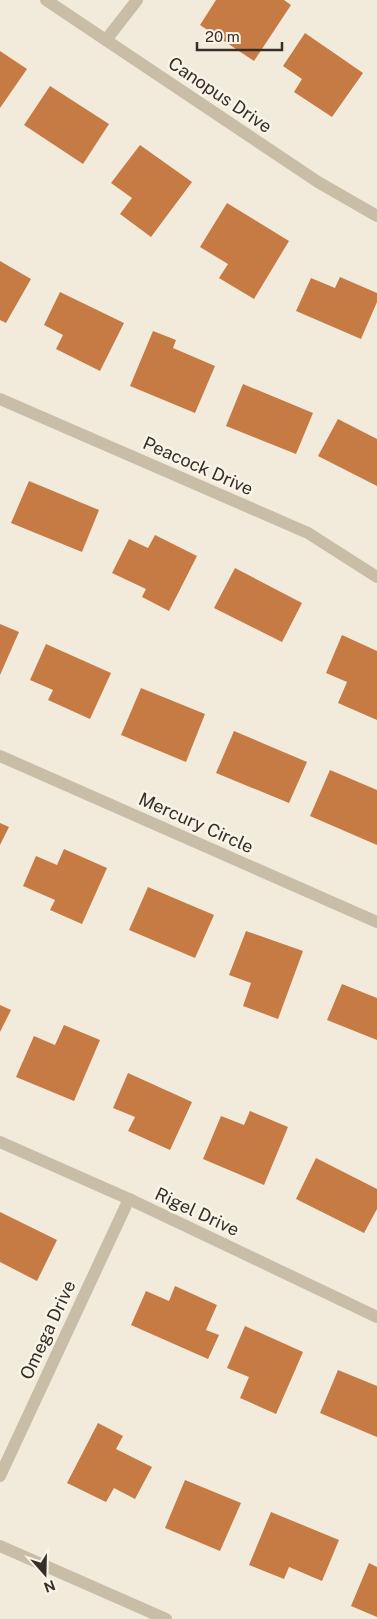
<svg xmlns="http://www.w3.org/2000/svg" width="377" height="1619" font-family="'Public Sans',sans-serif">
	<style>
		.building { fill: #c67b45 }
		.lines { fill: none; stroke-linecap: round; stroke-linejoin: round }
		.minor { stroke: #cabda7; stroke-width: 12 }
		.labels { text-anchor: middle; stroke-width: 5; stroke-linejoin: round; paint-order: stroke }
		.street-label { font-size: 18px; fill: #362f28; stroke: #f9f4e7 }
	</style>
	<rect width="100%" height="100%" fill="#f2ebdb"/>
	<g class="building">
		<polygon points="216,0 284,0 291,5 254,61 200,25"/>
		<polygon points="305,33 363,73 332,117 294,92 302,79 283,66"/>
		<polygon points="0,51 27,69 0,108"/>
		<polygon points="50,86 109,124 83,164 24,125"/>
		<polygon points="140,145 192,182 151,237 120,214 132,198 111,183"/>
		<polygon points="227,203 289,241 254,299 219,278 228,264 200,247"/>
		<polygon points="0,261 31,279 6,323 0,320"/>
		<polygon points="340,277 377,293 377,302 361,339 296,311 311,278 335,288"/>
		<polygon points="60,292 124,323 100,371 56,349 63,335 44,325"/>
		<polygon points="153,331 176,340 173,348 215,366 195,413 130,386"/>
		<polygon points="243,384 313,413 296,454 226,426"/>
		<polygon points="338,419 377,439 377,486 318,456"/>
		<polygon points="29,481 99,510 82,552 11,523"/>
		<polygon points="155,535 197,556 169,611 142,597 146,589 112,573 129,539 148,548"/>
		<polygon points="235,568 302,603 282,642 214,608"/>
		<polygon points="0,624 19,632 0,675"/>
		<polygon points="342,635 377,651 377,720 338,703 347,682 326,673"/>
		<polygon points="46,644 111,673 90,719 48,700 53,690 30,680"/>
		<polygon points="141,688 205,714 186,762 121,735"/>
		<polygon points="234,731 307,762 289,803 216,773"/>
		<polygon points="330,770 377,790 377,845 310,816"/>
		<polygon points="0,823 9,827 0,845"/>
		<polygon points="64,849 107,868 82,924 50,910 55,900 23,886 36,856 57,865"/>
		<polygon points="148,887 214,915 195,958 129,930"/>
		<polygon points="246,931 303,951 278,1019 243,1006 251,983 229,975"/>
		<polygon points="342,984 377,998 377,1040 327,1020"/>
		<polygon points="0,1005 11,1010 0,1032"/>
		<polygon points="64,1025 100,1040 74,1101 16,1077 34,1036 55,1045"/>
		<polygon points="128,1073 192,1102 170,1150 128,1131 135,1117 113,1108"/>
		<polygon points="250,1111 288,1127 264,1185 203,1159 221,1116 244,1125"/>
		<polygon points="316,1158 377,1189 377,1209 364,1233 296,1199"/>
		<polygon points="0,1212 57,1240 37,1281 0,1262"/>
		<polygon points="175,1286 217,1305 206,1330 219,1335 208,1359 131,1325 146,1291 169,1301"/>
		<polygon points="245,1326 303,1352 276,1414 240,1398 249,1377 227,1368"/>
		<polygon points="338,1370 377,1386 377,1437 320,1413"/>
		<polygon points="98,1423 123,1436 116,1449 152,1467 135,1499 114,1488 106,1502 67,1483"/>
		<polygon points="185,1480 241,1503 220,1551 165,1528"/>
		<polygon points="271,1512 339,1540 322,1581 289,1567 284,1579 249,1565"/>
		<polygon points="369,1563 377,1567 377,1617 351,1606"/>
	</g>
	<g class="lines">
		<g class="minor">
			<polyline points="46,0 318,182 377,216"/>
			<polyline points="106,40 137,0"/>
			<polyline points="0,399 308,533 377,577"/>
			<polyline points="0,756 377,922"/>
			<polyline points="0,1142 129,1199 377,1317"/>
			<polyline points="0,1476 129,1199"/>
			<polyline points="0,1546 166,1619"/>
		</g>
	</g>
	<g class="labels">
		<g class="street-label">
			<text transform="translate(220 95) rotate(34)" y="6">Canopus Drive</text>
			<text transform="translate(198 466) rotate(24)" y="6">Peacock Drive</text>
			<text transform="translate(196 823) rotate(24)" y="6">Mercury Circle</text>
			<text transform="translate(197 1212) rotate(25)" y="6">Rigel Drive</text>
			<text transform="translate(48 1330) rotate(-65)" y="6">Omega Drive</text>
		</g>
	</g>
	<g transform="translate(45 1574) rotate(160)" stroke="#f9f4e7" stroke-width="4" paint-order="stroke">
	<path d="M0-4L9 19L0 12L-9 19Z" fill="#362f28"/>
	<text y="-8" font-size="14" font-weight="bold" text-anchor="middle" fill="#362f28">N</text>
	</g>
	<path d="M197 42v8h85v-8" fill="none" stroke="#362f28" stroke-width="2.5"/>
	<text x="205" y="42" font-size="15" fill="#362f28" stroke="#f9f4e7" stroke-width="4" paint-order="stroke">20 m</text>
</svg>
